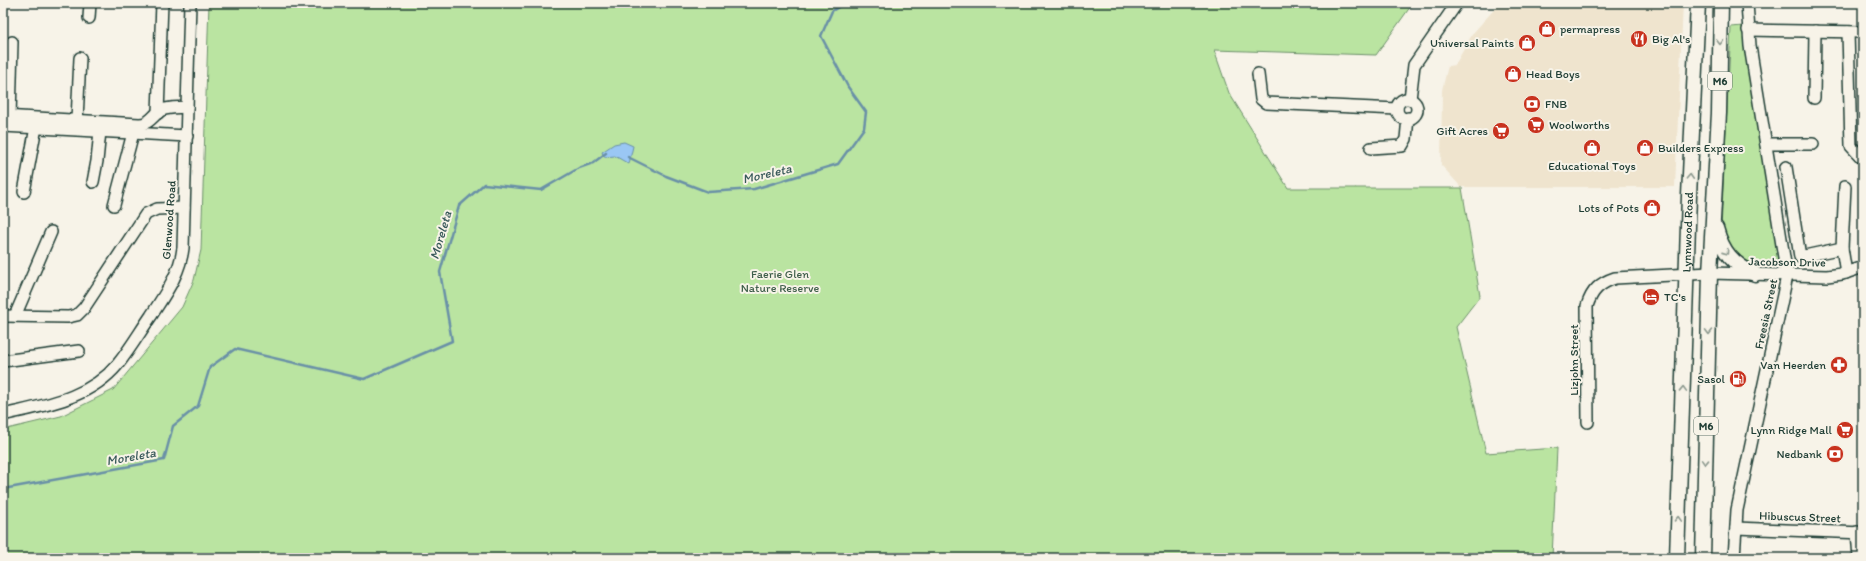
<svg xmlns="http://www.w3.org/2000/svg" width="1866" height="561" font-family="Itim,sans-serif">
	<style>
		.built { fill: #efe4ce }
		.green { fill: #bae4a1; stroke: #6c906a }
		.water { fill: #9ac7f4; stroke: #6990a7 }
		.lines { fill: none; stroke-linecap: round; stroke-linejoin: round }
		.stream { stroke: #6990a7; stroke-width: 2.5 }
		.minor-casing { stroke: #1f3d34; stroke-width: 14 }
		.major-casing { stroke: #1f3d34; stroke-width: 17 }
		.minor { stroke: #f7f3e8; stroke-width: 11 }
		.major { stroke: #f7f3e8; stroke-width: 14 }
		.oneway { stroke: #8b988e }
		.labels { text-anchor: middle; stroke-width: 4; stroke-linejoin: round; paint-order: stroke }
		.shield { fill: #f7f3e8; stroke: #60746a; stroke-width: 1 }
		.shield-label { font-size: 11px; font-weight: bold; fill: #1f3d34 }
		.poi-label { font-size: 12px; fill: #1f3d34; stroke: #f7f3e8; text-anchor: start }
		.street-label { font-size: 12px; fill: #1f3d34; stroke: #f7f3e8 }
		.park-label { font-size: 12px; fill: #3e5e4a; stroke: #f7f3e8 }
		.water-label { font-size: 13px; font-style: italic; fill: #38595a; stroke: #f7f3e8 }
	</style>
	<rect width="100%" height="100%" fill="#f7f3e8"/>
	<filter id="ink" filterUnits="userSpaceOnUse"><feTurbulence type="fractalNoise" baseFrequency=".025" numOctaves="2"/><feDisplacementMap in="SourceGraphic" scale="8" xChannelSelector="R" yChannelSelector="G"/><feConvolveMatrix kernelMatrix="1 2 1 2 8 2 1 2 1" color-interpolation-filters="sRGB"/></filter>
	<g filter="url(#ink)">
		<polygon class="built" points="1500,3 1683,3 1675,187 1461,187 1441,165 1442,90 1448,66 1455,65 1473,33"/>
		<g class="green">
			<polygon points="209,3 1413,3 1376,55 1214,50 1229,93 1288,188 1462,188 1480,296 1456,327 1486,453 1557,448 1552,558 3,558 3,430 61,416 113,390 182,307 194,280 201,250"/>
			<polygon points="1743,26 1782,258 1772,268 1742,265 1726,247 1721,229 1731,27"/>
		</g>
		<polygon class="water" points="624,142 633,146 629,164 615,156 604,157 602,152 614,144"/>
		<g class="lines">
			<g class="stream">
				<polyline points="628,157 666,176 708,192 754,189 838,164 864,128 866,112 848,87 821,36 832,11 845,3"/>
				<polyline points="3,489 164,460 173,426 198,406 210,367 235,349 364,379 452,341 440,272 459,206 484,184 541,190 579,168 593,163 606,153"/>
			</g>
			<defs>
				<g id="minor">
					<polyline points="89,18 90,3"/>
					<polyline points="1748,30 1863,32"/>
					<polyline points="1848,32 1851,146 1863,159"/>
					<polyline points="1258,74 1261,99 1266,103 1397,109"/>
					<polyline points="1814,98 1815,31"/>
					<polyline points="1410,99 1414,65 1457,3"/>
					<circle cx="1407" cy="109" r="10"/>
					<polyline points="158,113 162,3"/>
					<path d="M3 116 139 124C151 124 153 114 162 110 170 107 180 108 187 107"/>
					<polyline points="10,117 12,42"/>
					<polyline points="77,120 80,58"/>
					<polyline points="3,126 187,136"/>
					<polyline points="1766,144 1813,144"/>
					<polyline points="1371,148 1402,146 1406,139 1408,118"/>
					<polyline points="1786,167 1800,257 1842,248"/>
					<polyline points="93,182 97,161 100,131"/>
					<polyline points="1845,186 1842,248 1846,273"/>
					<polyline points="24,192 36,127"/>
					<polyline points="114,205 133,133"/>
					<polyline points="3,316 68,317 77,315 84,308 146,214 157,209 184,208"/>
					<polyline points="15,316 51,232"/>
					<polyline points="3,361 79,351"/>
					<path d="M3 415C45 405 89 399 118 364 130 349 140 332 151 316 165 294 180 274 183 248L190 3"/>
					<path d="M1588 422 1587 306C1592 290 1600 283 1615 278L1710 273 1827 276 1842 274 1863 267"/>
					<polyline points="1736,528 1863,533"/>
					<polyline points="1857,532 1859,558"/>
					<polyline points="1734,558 1737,510 1787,276 1750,46 1747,3"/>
				</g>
				<g id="major">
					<path d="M1716 228C1722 251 1733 265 1755 274"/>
					<path id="s1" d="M1677 558 1689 196 1698 3"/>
					<polyline points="1703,558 1710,273 1719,113 1721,3"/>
				</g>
			</defs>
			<use href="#minor" class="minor-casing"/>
			<use href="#major" class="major-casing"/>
			<use href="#minor" class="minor"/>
			<use href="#major" class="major"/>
		</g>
		<defs><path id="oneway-chevron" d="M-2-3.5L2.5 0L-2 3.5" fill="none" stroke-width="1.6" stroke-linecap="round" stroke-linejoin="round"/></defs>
		<g class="oneway">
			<use href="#oneway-chevron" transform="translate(1720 42) rotate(91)"/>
			<use href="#oneway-chevron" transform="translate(1690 177) rotate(-87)"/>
			<use href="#oneway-chevron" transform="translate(1726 252) rotate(55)"/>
			<use href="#oneway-chevron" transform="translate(1709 332) rotate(91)"/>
			<use href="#oneway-chevron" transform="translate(1683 389) rotate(-88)"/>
			<use href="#oneway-chevron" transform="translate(1705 462) rotate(92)"/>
			<use href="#oneway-chevron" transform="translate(1678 519) rotate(-88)"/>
		</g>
	</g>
	<defs>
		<symbol id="shop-disc" viewBox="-11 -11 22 22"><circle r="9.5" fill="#c8321e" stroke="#f7f3e8"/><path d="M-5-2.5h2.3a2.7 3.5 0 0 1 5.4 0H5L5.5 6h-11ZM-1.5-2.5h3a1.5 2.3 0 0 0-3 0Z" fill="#fff"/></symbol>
		<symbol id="restaurant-disc" viewBox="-11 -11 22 22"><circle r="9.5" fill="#c8321e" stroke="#f7f3e8"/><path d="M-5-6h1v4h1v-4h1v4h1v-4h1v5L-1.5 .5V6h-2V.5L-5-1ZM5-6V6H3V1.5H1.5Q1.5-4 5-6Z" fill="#fff"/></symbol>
		<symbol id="bank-disc" viewBox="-11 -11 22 22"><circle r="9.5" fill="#c8321e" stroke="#f7f3e8"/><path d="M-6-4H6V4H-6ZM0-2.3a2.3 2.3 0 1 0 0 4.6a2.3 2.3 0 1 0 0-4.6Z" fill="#fff"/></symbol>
		<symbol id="supermarket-disc" viewBox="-11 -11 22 22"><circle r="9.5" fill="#c8321e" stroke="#f7f3e8"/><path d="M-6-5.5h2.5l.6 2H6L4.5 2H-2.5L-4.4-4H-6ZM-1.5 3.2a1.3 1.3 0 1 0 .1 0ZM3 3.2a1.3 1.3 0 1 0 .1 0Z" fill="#fff"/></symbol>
		<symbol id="hotel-disc" viewBox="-11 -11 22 22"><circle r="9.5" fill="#c8321e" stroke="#f7f3e8"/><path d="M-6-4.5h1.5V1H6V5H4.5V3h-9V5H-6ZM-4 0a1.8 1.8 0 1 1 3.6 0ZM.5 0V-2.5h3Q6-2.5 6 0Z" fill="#fff"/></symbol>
		<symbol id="pharmacy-disc" viewBox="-11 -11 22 22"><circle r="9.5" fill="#c8321e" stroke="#f7f3e8"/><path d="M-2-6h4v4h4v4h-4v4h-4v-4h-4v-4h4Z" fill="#fff"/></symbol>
		<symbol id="fuel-disc" viewBox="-11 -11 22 22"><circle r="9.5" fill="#c8321e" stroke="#f7f3e8"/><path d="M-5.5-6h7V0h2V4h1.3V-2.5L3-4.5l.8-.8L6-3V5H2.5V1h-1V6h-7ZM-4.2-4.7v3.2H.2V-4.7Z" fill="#fff"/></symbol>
	</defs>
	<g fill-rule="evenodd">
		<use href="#shop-disc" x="1537" y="19" width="20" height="20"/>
		<use href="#restaurant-disc" x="1629" y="29" width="20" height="20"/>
		<use href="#shop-disc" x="1517" y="33" width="20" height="20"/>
		<use href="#shop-disc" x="1503" y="64" width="20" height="20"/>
		<use href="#bank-disc" x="1522" y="94" width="20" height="20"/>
		<use href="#supermarket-disc" x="1526" y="115" width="20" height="20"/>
		<use href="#supermarket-disc" x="1491" y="121" width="20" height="20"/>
		<use href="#shop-disc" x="1582" y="138" width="20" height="20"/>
		<use href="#shop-disc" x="1635" y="138" width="20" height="20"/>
		<use href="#shop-disc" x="1642" y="198" width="20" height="20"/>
		<use href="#hotel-disc" x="1641" y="287" width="20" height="20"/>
		<use href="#pharmacy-disc" x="1829" y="355" width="20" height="20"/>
		<use href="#fuel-disc" x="1728" y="369" width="20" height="20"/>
		<use href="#supermarket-disc" x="1835" y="420" width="20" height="20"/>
		<use href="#bank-disc" x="1825" y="444" width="20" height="20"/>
	</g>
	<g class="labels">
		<g class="shield">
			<rect x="1708" y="72" width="24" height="18" rx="3"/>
			<rect x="1694" y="417" width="24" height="18" rx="3"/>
		</g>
		<g class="shield-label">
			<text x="1720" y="85">M6</text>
			<text x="1706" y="430">M6</text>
		</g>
		<g class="poi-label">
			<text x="1560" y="33">permapress</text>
			<text x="1652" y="43">Big Al's</text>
			<text x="1514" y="47" text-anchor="end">Universal Paints</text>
			<text x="1526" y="78">Head Boys</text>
			<text x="1545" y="108">FNB</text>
			<text x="1549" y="129">Woolworths</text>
			<text x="1488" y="135" text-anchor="end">Gift Acres</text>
			<text x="1658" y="152">Builders Express</text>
			<text x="1592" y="170" text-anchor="middle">Educational Toys</text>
			<text x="1639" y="212" text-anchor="end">Lots of Pots</text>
			<text x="1664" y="301">TC's</text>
			<text x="1826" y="369" text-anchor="end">Van Heerden</text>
			<text x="1725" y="383" text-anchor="end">Sasol</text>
			<text x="1832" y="434" text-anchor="end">Lynn Ridge Mall</text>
			<text x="1822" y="458" text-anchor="end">Nedbank</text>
		</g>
		<g class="street-label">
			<text transform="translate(169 220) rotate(-86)" y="4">Glenwood Road</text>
			<text dy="4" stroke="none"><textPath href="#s1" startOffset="326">Lynnwood Road</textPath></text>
			<text transform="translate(1787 262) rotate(1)" y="4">Jacobson Drive</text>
			<text transform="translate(1766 314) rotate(-78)" y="4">Freesia Street</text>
			<text transform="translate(1574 360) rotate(-90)" y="4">Lizjohn Street</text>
			<text transform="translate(1800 517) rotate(2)" y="4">Hibuscus Street</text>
		</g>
		<g class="park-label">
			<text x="780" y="278">Faerie Glen<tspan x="780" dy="14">Nature Reserve</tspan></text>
		</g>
		<g class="water-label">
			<text transform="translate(767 173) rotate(-13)" y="5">Moreleta</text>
			<text transform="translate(440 235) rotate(-74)" y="5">Moreleta</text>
			<text transform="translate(131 456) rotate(-10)" y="5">Moreleta</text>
		</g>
	</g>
	<rect width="1866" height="561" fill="none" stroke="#f7f3e8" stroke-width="16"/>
	<rect x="8" y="8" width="1850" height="545" fill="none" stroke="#1f3d34" stroke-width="1.5" filter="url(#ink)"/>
</svg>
